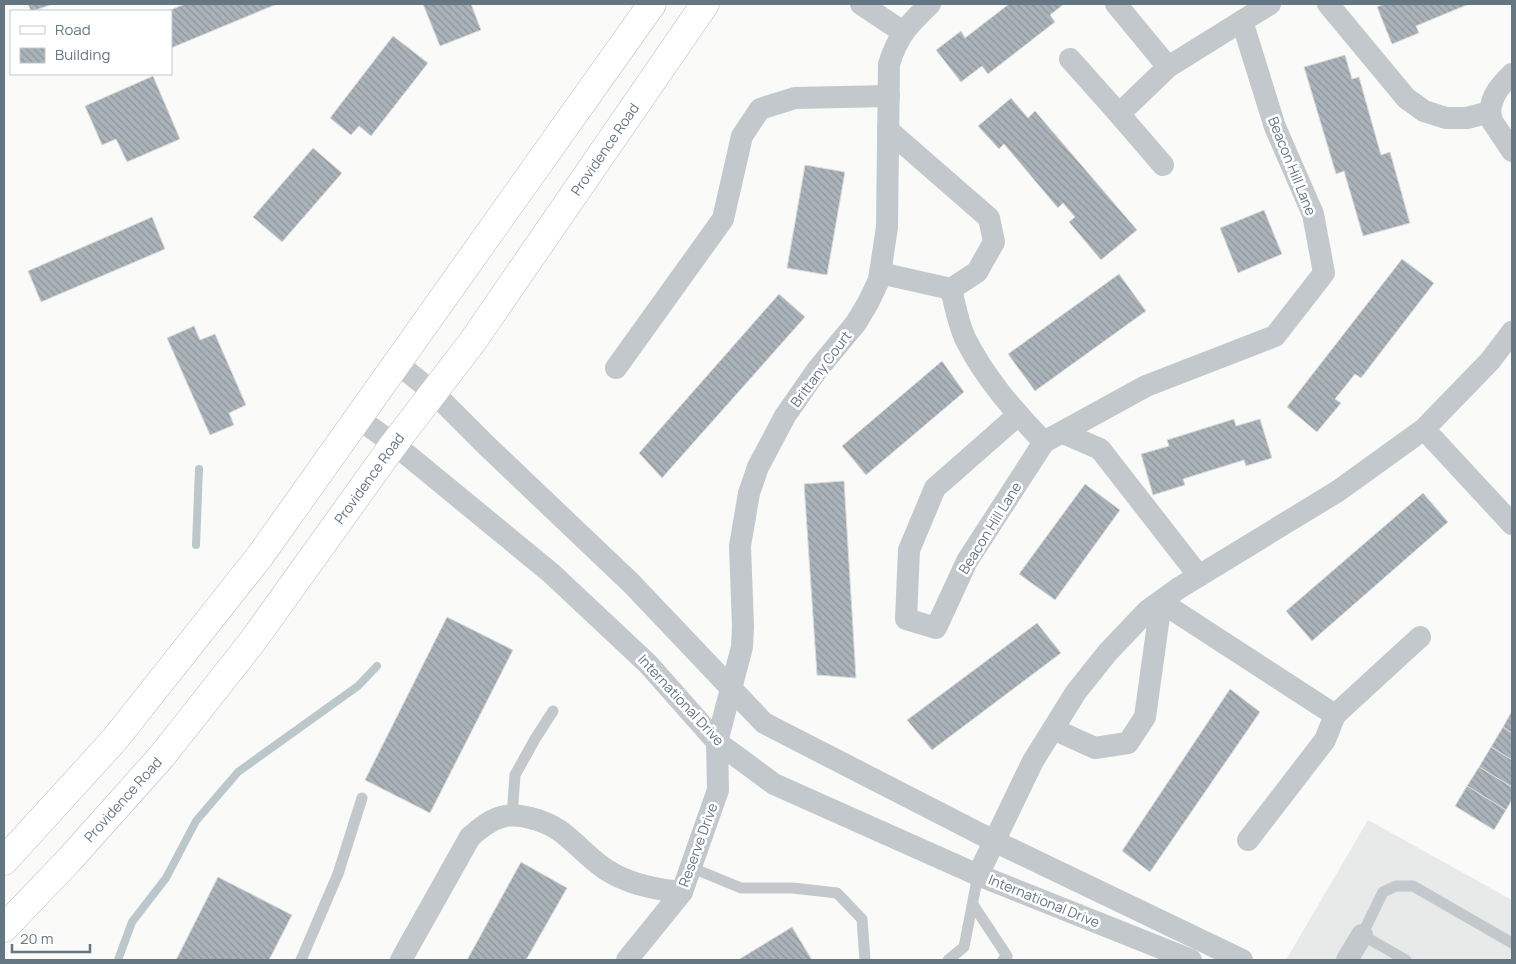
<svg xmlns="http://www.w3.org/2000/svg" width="1516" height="964" font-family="Manrope,sans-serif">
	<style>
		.built { fill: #e8e9e9 }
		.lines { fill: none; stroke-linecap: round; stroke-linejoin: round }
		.stream { stroke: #bbc7cb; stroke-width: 8 }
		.building { fill: url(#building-back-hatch); stroke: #dcdcda }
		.primary-casing { stroke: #b5babe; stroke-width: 29 }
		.service { stroke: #c3c8cc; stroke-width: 11 }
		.minor { stroke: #c3c8cc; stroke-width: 22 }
		.primary { stroke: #fff; stroke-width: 28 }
		.labels { text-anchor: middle; stroke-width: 5; stroke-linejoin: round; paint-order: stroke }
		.street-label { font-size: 14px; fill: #657683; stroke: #fff }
	</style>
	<defs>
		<pattern id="building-back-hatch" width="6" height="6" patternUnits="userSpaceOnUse" patternTransform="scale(1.25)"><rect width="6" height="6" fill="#aab3b9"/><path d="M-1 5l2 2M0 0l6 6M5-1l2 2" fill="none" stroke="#8e969c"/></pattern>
	</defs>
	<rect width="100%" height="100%" fill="#fafaf8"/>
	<polygon class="built" points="1368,820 1512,900 1512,960 1286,960"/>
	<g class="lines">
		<g class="stream">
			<polyline points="196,545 199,469"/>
			<polyline points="118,960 132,922 166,878 196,821 238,772 358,686 377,666"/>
		</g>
	</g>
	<g class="building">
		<polygon points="28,4 53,4 33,11 31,11"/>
		<polygon points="185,4 277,4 171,48 171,11 168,11"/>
		<polygon points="423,4 471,4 481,30 440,46"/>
		<polygon points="1009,4 1064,4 1050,15 1055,22 988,74 982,66 961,82 936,50 961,31 965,38"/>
		<polygon points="1384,4 1469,4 1416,26 1419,33 1392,44 1377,7"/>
		<polygon points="393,36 428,63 371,136 359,126 351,135 330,118"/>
		<polygon points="1345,55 1352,79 1359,77 1381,155 1390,152 1410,223 1363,236 1344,171 1336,174 1304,67"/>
		<polygon points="153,76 180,139 127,162 116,139 102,145 85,106"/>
		<polygon points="1011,98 1028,118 1035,111 1137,230 1101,260 1069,222 1075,217 1063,203 1058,208 1004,144 999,149 978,126"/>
		<polygon points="313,148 342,173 282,242 253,217"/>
		<polygon points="805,165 845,172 827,275 787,268"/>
		<polygon points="1264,210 1282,254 1238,273 1220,228"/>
		<polygon points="152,217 165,249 41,302 28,271"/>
		<polygon points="1402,259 1434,283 1361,378 1355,374 1335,399 1341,403 1317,432 1287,407"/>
		<polygon points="1119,274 1146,311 1035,391 1008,354"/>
		<polygon points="779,294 805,317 662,478 639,453"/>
		<polygon points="194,326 200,340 215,334 246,405 229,413 234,425 210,435 167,338"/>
		<polygon points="942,361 964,392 866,475 842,446"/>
		<polygon points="1234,419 1236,426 1260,419 1272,458 1246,466 1244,460 1183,479 1185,485 1153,495 1141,454 1169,446 1167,440"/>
		<polygon points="844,481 856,678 817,675 804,484"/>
		<polygon points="1085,484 1120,510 1055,600 1019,574"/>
		<polygon points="1423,493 1448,522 1312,641 1286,611"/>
		<polygon points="447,617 513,650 430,813 365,780"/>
		<polygon points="1037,623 1061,653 932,750 907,720"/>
		<polygon points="1230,689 1260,712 1150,872 1122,851"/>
		<polygon points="1512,711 1512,733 1503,727"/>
		<polygon points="1503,727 1512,733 1512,760 1491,747"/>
		<polygon points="1491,747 1512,760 1512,787 1479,767"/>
		<polygon points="1479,767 1512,787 1512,800 1506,810 1467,786"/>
		<polygon points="1467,786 1506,810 1494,830 1455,806"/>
		<polygon points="521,862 567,888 526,960 467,960"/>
		<polygon points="218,877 292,915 269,960 176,960"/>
		<polygon points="792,927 812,960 738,960"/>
	</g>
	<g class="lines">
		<defs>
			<g id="primary">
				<polyline points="4,861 115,739 260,556 652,4"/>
				<path id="s1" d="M4 928 70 859 162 756 252 642 394 444 473 341 705 4"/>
			</g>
		</defs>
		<use href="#primary" class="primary-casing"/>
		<g class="service">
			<polyline points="512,816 515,775 535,739 553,711"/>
			<polyline points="690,867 741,888 793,888 837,893 862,919 865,960"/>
			<polyline points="974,906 1007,956 1003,960"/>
			<polyline points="301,960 338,874 362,798"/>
			<polyline points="948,960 964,947 978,875"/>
			<polyline points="1406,960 1362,935 1383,892 1396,886 1413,886 1512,943"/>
		</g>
		<g class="minor">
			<polyline points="861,4 903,32"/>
			<polyline points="1116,4 1168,67 1242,21"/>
			<path d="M1328 4 1406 98 1424 111 1446 118H1467L1490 112C1492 94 1500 86 1512 74"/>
			<polyline points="1070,59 1119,114"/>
			<polyline points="1490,112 1492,121 1512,151"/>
			<polyline points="1163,165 1119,114 1168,67"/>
			<polyline points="880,273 951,289 977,272 994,242 989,218 888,130"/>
			<path d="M951 289C955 305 958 323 965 338 984 377 1014 411 1044 442"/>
			<polyline points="398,364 433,392 488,447 631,583 764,723 994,841 1242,960"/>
			<polyline points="616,368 723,219 742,136 760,109 795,98 889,96"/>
			<polyline points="1018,415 935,488 909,550 906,619 936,628 967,561 1044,442 1146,386 1275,336 1324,273 1313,214 1275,127 1242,21 1270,4"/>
			<polyline points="359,419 394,444 551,573 648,664 717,742 774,784 978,875 1191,960"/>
			<polyline points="1424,429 1512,524"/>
			<polyline points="1063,433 1100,449 1199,576"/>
			<polyline points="1335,715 1420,637"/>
			<polyline points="1053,729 1095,748 1128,743 1145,717 1161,602 1335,715 1325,740 1248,840"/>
			<polyline points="978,875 1033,761 1076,692 1108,652 1147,611 1179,588 1338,491 1424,429 1490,361 1512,332"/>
			<path d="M401 960 470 837C480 828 492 818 506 816 524 813 551 823 564 834 583 849 599 869 622 878 641 887 661 890 682 892"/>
			<path d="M627 960 682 892 718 790 717 742 742 647 743 627 740 546 749 493 758 467 785 416 817 370 856 323 868 303 879 280 887 227 889 64C898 35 909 24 930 4"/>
			<polyline points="1347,960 1362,935"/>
		</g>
		<use href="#primary" class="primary"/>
	</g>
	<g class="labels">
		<g class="street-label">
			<text dy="5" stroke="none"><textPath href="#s1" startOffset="985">Providence Road</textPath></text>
			<text transform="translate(1292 166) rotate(68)" y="5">Beacon Hill Lane</text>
			<text transform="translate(821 369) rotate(-53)" y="5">Brittany Court</text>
			<text dy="5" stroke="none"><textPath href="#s1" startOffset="580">Providence Road</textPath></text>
			<text transform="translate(990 528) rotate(-58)" y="5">Beacon Hill Lane</text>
			<text transform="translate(681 700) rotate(47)" y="5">International Drive</text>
			<text dy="5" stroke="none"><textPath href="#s1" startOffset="175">Providence Road</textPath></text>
			<text transform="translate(698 845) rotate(-70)" y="5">Reserve Drive</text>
			<text transform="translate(1044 901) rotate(22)" y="5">International Drive</text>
		</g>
	</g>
	<rect width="1516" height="964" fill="none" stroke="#657683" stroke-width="10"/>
	<rect x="10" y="10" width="162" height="65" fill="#ffffff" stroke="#c1c8cd"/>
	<rect x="20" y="26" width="25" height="8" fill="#ffffff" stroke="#c1c8cd"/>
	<text x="55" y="35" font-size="15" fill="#657683">Road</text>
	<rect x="20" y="48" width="25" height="15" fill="url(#building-back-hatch)" stroke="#c1c8cd"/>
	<text x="55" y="60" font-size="15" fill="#657683">Building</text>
	<path d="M12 944v8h78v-8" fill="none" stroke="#657683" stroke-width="2.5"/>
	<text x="20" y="944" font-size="15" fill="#657683" stroke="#ffffff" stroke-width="4" paint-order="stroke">20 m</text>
</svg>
